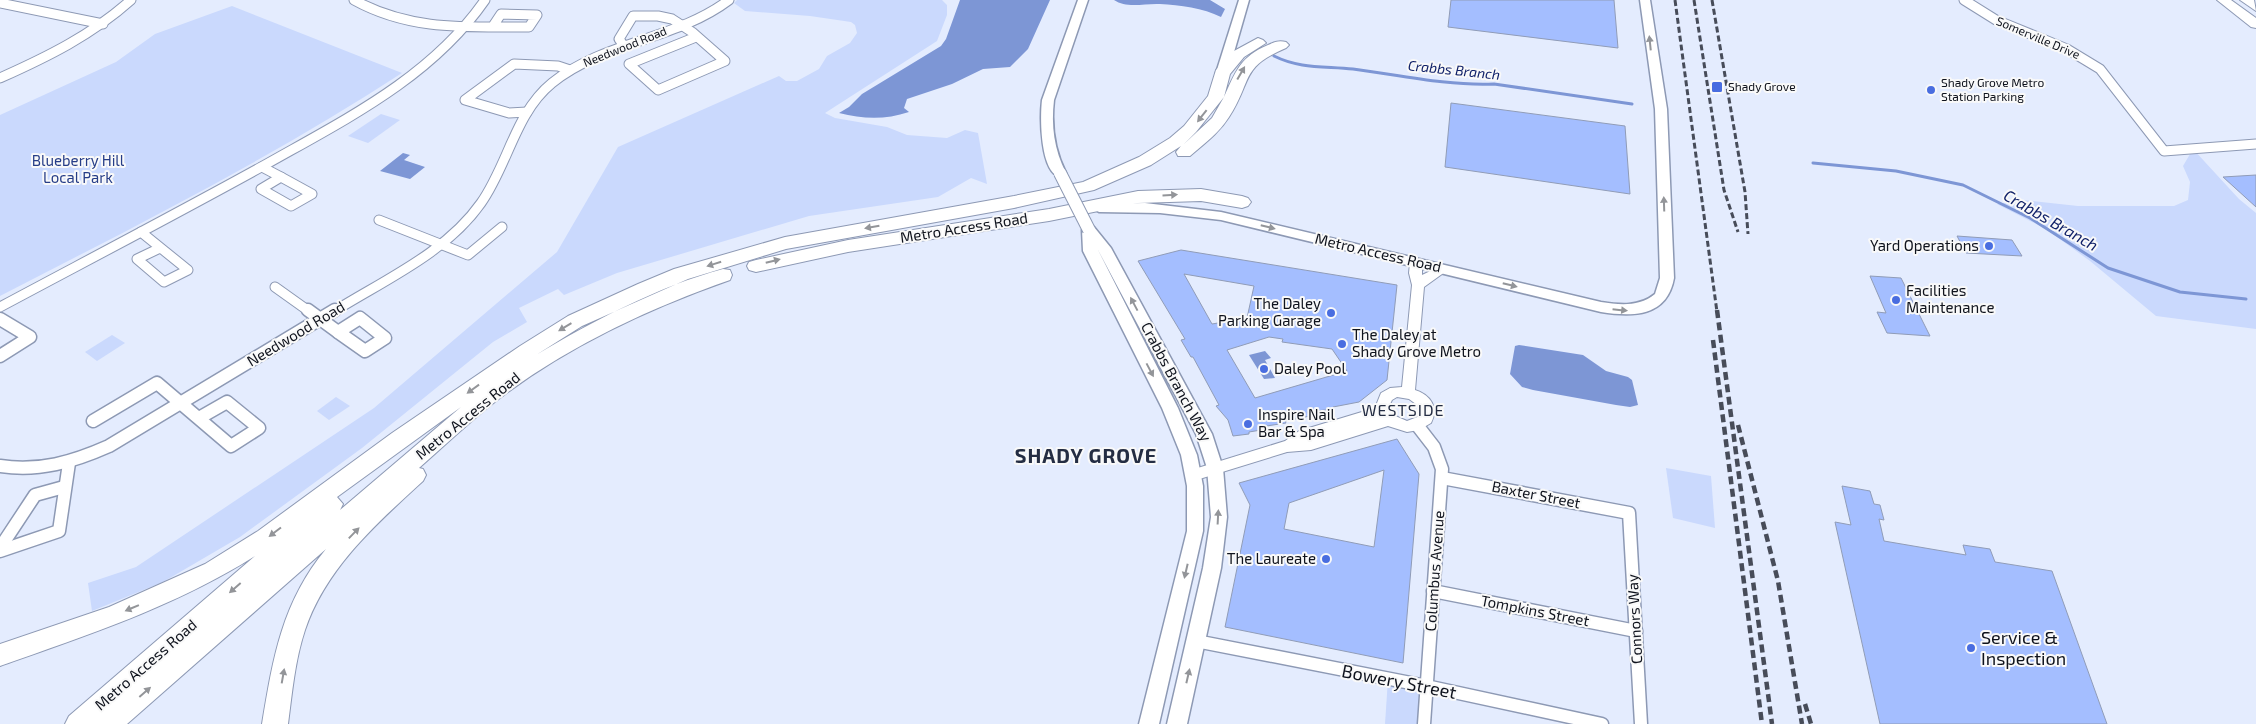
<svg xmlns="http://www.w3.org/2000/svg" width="2256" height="724" font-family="'Exo 2',sans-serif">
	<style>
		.green { fill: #cad9fd }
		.water { fill: #7d96d5 }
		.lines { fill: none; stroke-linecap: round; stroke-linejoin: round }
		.stream { stroke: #7d96d5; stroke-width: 3 }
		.building { fill: #a4beff; stroke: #909cb7; fill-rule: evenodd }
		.minor-far1-casing { stroke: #8d99b4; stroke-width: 11 }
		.minor-casing { stroke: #8d99b4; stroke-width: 15 }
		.tertiary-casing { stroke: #8d99b4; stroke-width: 2 }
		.secondary-casing { stroke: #8d99b4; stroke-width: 3 }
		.primary-casing { stroke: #8d99b4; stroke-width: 2 }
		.motorway-casing { stroke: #8d99b4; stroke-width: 2 }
		.minor-far1 { stroke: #fff; stroke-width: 9 }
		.minor { stroke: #fff; stroke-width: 12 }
		.tertiary { fill: #fff; fill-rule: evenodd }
		.secondary { fill: #fff; fill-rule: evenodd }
		.primary { fill: #fff; fill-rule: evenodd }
		.motorway { fill: #fff; fill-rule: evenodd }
		.rail-far1 { stroke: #474c59; stroke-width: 3; stroke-dasharray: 6 3; stroke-linecap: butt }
		.rail { stroke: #474c59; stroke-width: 4.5; stroke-dasharray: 8 4.5; stroke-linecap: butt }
		.secondary-bridge-casing { stroke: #8d99b4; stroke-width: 14; stroke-linecap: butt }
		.secondary-bridge { stroke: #fff; stroke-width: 12 }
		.oneway { fill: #939599 }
		.poi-dot { fill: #496de0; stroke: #f9f9f9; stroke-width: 2 }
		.labels { text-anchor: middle; stroke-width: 4; stroke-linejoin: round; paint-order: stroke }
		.far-street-label { font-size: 12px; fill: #0f131d; stroke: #f9f9f9 }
		.far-poi-label { font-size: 12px; fill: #0f131d; stroke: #f9f9f9; text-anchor: start }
		.far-water-label { font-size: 14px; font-style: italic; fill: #102169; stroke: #f9f9f9 }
		.park-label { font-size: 15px; fill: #263d87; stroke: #f9f9f9 }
		.street-label { font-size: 15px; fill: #0f131d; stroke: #f9f9f9 }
		.poi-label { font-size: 15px; fill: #0f131d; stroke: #f9f9f9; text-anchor: start }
		.water-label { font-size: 16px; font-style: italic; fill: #102169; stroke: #f9f9f9 }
		.neighbourhood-label { font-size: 16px; letter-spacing: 1px; fill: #242d43; stroke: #f9f9f9 }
		.near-poi-label { font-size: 18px; fill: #0f131d; stroke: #f9f9f9; text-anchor: start }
		.near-street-label { font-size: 18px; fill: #0f131d; stroke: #f9f9f9 }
		.district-label { font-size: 20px; font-weight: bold; letter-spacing: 1px; fill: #242d43; stroke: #f9f9f9 }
	</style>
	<rect width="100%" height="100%" fill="#e4ecfe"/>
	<g class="green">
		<polygon points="737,0 942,0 947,5 947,15 937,41 825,113 835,118 887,127 907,135 947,138 965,130 978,133 987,184 971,178 938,197 809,216 617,273 564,295 558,289 519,308 527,322 493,342 362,448 240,537 163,582 92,611 88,583 136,567 374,408 557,252 618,147 779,76 786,81 797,81 819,69 827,56 850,43 857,33 855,25 851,22 810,16 745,11 734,3"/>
		<path d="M232 6 402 73C273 157 136 226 0 296V115L116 62 155 34Z"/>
		<polygon points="381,114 400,120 368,143 348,136"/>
		<polygon points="2193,149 2239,199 2256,213 2256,329 2156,316 2090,261 2046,229 1997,204 2024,200 2078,206 2174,206 2188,200 2190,182 2183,166"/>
		<polygon points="112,335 125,343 97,361 85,352"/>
		<polygon points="336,397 350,406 329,420 317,411"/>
		<polygon points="1666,468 1711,476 1715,528 1673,518"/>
		<polygon points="1388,679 1426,686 1424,724 1385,724"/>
	</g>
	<g class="water">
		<path d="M960 0H1050L1028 49 1010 67 983 69 952 84 907 99 904 108 909 112C885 120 863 119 839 113L849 107 862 94 941 46 946 39Z"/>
		<path d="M1114 0H1210L1225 9 1221 17C1203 8 1180 5 1160 4 1145 3 1127 9 1114 0Z"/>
		<polygon points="403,153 410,155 404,160 425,167 410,179 380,171"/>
		<polygon points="1519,345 1583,355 1606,371 1628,377 1632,380 1638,405 1630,407 1616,405 1533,390 1522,387 1510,374 1515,346"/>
		<polygon points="1265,351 1271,358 1265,360 1275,378 1264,379 1249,355"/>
	</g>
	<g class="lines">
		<g class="stream">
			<path d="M1274 56C1300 69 1325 66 1353 69 1399 75 1447 86 1494 84L1632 104"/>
			<polyline points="1813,163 1896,171 1963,185 2030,218 2108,268 2180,292 2246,299"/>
		</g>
	</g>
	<g class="building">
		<polygon points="1451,0 1614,0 1618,48 1448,27"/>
		<polygon points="1451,103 1625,126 1630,194 1445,167"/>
		<polygon points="2256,175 2256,207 2223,177"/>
		<polygon points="1957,236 2012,240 2022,256 1966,253"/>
		<path d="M1181 250 1397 285 1387 380 1359 402 1333 407 1334 409 1307 412 1310 416 1285 421 1286 423 1260 427 1261 430 1249 432V434L1233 436 1228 420 1216 406 1219 405 1193 357H1191L1181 340 1185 339 1138 261ZM1184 274 1254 286 1247 318 1212 324ZM1269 337 1283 339 1282 342 1332 349 1347 371 1255 398 1227 350Z"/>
		<polygon points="1870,276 1901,278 1930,336 1887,333 1877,312 1886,313"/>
		<path d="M1397 439 1419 474 1403 663 1225 627 1250 505 1239 483ZM1384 470 1374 547 1284 529 1289 503Z"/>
		<polygon points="1842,486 1870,491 1874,504 1880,505 1884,520 1879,519 1884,541 1966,555 1963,545 1990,549 1995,562 2052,571 2107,724 1880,724 1835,522 1851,525"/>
	</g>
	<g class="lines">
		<defs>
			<g id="minor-far1">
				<path d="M354 0C410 31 467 27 529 27L537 15 501 14 493 26"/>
				<polyline points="1964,0 1996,20 2067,49 2100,69 2164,151 2256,144"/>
				<polyline points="0,3 103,24"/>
				<polyline points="624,46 619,39 633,16 658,16 672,19 692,32 725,61 658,90 629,64 696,37"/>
				<path d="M0 78C47 57 92 35 131 0"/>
				<polyline points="527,112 509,113 465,100 514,64 558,66 570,70"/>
				<polyline points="262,167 281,177"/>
				<polygon points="281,177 312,194 291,206 261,189"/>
				<polyline points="379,220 468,255 502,227"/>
				<polyline points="141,232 188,270 164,282 137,259 160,248"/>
				<polyline points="275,287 310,312"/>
				<path d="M0 307C88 260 176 214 263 166 344 120 431 78 485 0"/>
				<path d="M333 312C384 280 446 253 481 203 508 165 515 113 552 83 604 41 676 40 729 0"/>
			</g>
			<g id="minor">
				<polyline points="308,310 338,332"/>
				<polygon points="360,318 385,338 365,351 338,332"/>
				<polyline points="0,319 30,337 0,356"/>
				<polyline points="93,421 157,383 231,446 259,428 227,402 199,418"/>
				<polyline points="1417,425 1434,447 1442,469 1424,724"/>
				<path d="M0 466C39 472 73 462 109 446L335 310"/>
				<polyline points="1442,478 1629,513 1641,724"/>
				<polyline points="0,548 35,495 64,487"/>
				<polyline points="0,551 59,531 69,463"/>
				<polyline points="1433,591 1636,631"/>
				<polyline points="1196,641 1426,686 1602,724"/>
			</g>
			<path id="tertiary" d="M1416 259 1422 263V275L1443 265 1449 269 1424 287 1415 390C1431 395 1439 408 1431 423L1419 430 1407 432 1388 426 1311 450 1287 452 1193 481 1188 479 1186 475 1188 471 1285 441 1299 431 1375 408 1381 393 1390 388 1402 387 1412 285 1409 273 1410 263ZM1397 397 1409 399 1420 407V416L1407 421 1393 415 1389 406 1392 400Z"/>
			<g id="secondary">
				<path d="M1078 0H1088L1054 100C1051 126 1054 149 1066 173L1060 177C1040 172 1040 117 1042 100Z"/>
				<polygon points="1239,0 1249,0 1228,73 1222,77 1216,73"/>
				<path d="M1640 0H1650L1667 109 1674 278C1667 317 1633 317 1601 312L1221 220 1160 213 1099 212 1092 208 1099 204 1145 203 1221 212 1601 302C1620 305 1639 307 1655 294L1660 278 1655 109Z"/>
				<polygon points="1089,226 1094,227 1111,248 1212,434 1223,468 1227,517 1221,568 1187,724 1167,724 1203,568 1211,517 1207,468 1196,434 1097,248 1178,408 1197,455 1203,486 1203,531 1159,724 1139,724 1187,531 1187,486 1181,455 1162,408 1083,251 1082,230"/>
			</g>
			<g id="primary">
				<polygon points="2217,0 2231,0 2256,18 2256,28 2251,27"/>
				<polygon points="2240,0 2254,0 2256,11"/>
			</g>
			<g id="motorway">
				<path d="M1258 38 1263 40 1266 43 1244 57 1230 74 1224 97C1236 71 1240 57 1268 45 1274 42 1279 40 1286 42L1289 45 1286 48C1239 68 1253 80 1229 117 1219 133 1204 144 1190 156H1178L1176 152 1181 146 1151 165 1094 190 1014 208 786 249 688 279 582 326 536 355C595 320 657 287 723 269L730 270 732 275 730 280C647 309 560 350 491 405 466 425 443 447 419 468L423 469 426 475 423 481C376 524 326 568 305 630 295 660 292 693 288 724H262C273 658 282 602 326 549L127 724H65L69 716 255 556C176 606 88 635 0 666V644L109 607 205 564 258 531 392 433 520 346 568 316 638 284 674 269 785 237 1014 196 1083 182 1139 157 1170 138 1184 126 1208 96 1216 70 1234 51ZM1224 97 1212 118 1183 145 1196 132ZM461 407 340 510 343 504 337 497Z"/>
				<polygon points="1201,189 1242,196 1248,198 1251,202 1248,206 1242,208 1201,201 1138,203 1049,221 848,252 756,272 749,270 747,266 749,262 756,260 848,240 1049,209 1138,191"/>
			</g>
		</defs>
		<use href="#minor-far1" class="minor-far1-casing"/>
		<use href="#minor" class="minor-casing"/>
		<use href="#tertiary" class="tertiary-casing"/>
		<use href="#secondary" class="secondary-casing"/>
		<use href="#primary" class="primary-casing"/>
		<use href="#motorway" class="motorway-casing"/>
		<use href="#minor-far1" class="minor-far1"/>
		<use href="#minor" class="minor"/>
		<use href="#tertiary" class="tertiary"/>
		<use href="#secondary" class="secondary"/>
		<use href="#primary" class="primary"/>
		<use href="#motorway" class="motorway"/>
		<g class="rail-far1">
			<polyline points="1675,0 1717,312"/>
			<polyline points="1694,0 1724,190 1738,232"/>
			<polyline points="1712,0 1745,192 1748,234"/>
		</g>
		<g class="rail">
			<polyline points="1717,310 1772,724"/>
			<polyline points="1713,340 1762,724"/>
			<polyline points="1738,425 1778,581 1802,724"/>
			<polyline points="1805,704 1811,724"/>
		</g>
		<defs>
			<polyline id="secondary-bridge" points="1060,173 1089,230"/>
		</defs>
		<use href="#secondary-bridge" class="secondary-bridge-casing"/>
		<use href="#secondary-bridge" class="secondary-bridge"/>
	</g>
	<defs><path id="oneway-solid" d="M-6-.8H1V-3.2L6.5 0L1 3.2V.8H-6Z" transform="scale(1.25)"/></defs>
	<g class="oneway">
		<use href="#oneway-solid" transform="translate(1650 43) rotate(-96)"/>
		<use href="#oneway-solid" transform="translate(1241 73) rotate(-60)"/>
		<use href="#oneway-solid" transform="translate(1202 116) rotate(128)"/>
		<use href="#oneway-solid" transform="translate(1170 195) rotate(-3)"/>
		<use href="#oneway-solid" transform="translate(1664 204) rotate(-92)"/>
		<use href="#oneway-solid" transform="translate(872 227) rotate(170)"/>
		<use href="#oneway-solid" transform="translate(1268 227) rotate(14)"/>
		<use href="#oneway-solid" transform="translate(773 261) rotate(-14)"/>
		<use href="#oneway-solid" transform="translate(714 264) rotate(163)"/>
		<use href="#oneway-solid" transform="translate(1510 285) rotate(14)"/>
		<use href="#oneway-solid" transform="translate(1134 304) rotate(-118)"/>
		<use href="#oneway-solid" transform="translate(1620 310) rotate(6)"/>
		<use href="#oneway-solid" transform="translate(565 327) rotate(149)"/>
		<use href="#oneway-solid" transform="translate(1150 370) rotate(62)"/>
		<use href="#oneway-solid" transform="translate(473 389) rotate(144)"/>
		<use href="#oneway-solid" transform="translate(1218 517) rotate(-87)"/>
		<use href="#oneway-solid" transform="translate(275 532) rotate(143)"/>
		<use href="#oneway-solid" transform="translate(354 533) rotate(-46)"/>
		<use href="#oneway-solid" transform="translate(1186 571) rotate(103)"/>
		<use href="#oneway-solid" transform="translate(235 588) rotate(139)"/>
		<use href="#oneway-solid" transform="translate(132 608) rotate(157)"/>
		<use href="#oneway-solid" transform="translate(283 676) rotate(-80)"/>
		<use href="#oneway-solid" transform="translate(1188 676) rotate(-77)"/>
		<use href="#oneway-solid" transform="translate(145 692) rotate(-41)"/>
	</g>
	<g class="poi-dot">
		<rect x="1711" y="81" width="12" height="12" rx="2.5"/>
		<circle cx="1931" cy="90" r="5"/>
		<circle cx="1989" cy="246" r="5"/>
		<circle cx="1896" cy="300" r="5"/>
		<circle cx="1331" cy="313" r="5"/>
		<circle cx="1342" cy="344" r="5"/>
		<circle cx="1264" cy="369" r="5"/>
		<circle cx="1248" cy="424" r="5"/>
		<circle cx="1326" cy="559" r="5"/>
		<circle cx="1971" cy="648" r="5"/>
	</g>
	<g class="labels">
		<g class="far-street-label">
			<text transform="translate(2038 38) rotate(23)" y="4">Somerville Drive</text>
			<text transform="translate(625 47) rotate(-22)" y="4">Needwood Road</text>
		</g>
		<g class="far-poi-label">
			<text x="1941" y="87">Shady Grove Metro<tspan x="1941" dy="14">Station Parking</tspan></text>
			<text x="1728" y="91">Shady Grove</text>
		</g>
		<g class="far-water-label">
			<text transform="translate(1454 70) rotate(6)" y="5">Crabbs Branch</text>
		</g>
		<g class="park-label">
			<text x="78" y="166">Blueberry Hill<tspan x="78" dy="17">Local Park</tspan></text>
		</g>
		<g class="street-label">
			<text transform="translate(964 228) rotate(-9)" y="5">Metro Access Road</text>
			<text transform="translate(1378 253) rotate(13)" y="5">Metro Access Road</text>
			<text transform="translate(296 334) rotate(-31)" y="5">Needwood Road</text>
			<text transform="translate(1176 382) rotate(62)" y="5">Crabbs Branch Way</text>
			<text transform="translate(468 416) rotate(-39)" y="5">Metro Access Road</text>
			<text transform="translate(1536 495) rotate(11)" y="5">Baxter Street</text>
			<text transform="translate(1435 571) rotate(-86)" y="5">Columbus Avenue</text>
			<text transform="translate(1535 611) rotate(11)" y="5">Tompkins Street</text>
			<text transform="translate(1635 619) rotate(-93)" y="5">Connors Way</text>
			<text transform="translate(146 665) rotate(-41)" y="5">Metro Access Road</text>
		</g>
		<g class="poi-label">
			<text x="1979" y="251" text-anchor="end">Yard Operations</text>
			<text x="1906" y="296">Facilities<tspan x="1906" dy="17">Maintenance</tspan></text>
			<text x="1321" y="309" text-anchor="end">The Daley<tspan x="1321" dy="17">Parking Garage</tspan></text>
			<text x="1352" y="340">The Daley at<tspan x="1352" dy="17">Shady Grove Metro</tspan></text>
			<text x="1274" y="374">Daley Pool</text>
			<text x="1258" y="420">Inspire Nail<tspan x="1258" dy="17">Bar &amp; Spa</tspan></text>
			<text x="1316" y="564" text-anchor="end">The Laureate</text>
		</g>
		<g class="water-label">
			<text transform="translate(2051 220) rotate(30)" y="6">Crabbs Branch</text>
		</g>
		<g class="neighbourhood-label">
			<text x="1403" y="416">WESTSIDE</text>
		</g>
		<g class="near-poi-label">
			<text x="1981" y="644">Service &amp;<tspan x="1981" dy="21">Inspection</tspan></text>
		</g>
		<g class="near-street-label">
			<text transform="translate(1399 682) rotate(11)" y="6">Bowery Street</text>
		</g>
		<g class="district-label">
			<text x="1086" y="463">SHADY GROVE</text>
		</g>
	</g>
</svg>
